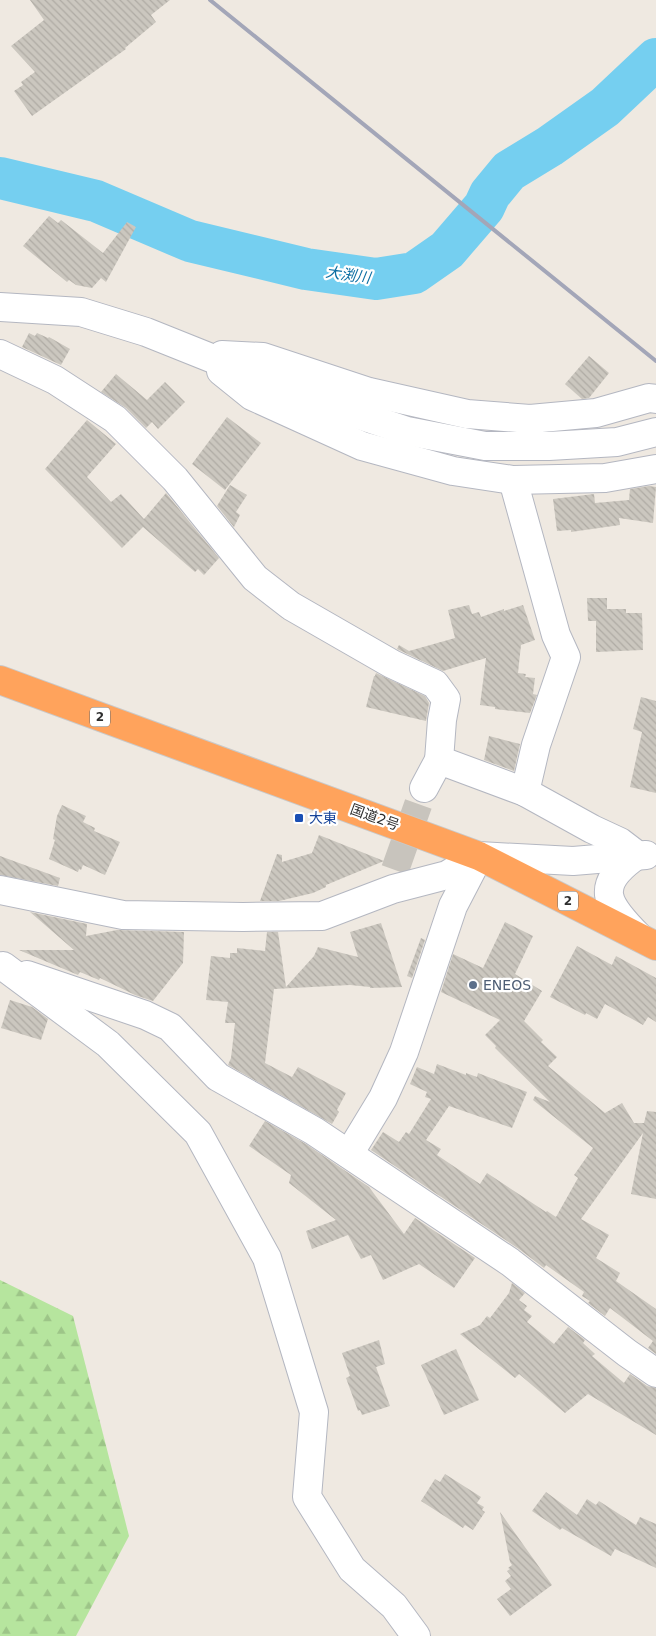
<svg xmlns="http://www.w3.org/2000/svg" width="656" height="1636" font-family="'DejaVu Sans','Noto Sans JP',sans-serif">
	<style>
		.forest { fill: url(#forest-firs) }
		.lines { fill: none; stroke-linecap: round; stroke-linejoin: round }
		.river { stroke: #75cff0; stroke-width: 42 }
		.building { fill: url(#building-back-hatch) }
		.minor-tunnel { stroke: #c8c4bd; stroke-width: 28; stroke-dasharray: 28 14; stroke-linecap: butt }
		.minor-casing { stroke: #b4b7c1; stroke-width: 30 }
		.highway-casing { stroke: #c9c9c9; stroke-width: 30 }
		.minor { stroke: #fff; stroke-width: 28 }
		.highway { stroke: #ffa35c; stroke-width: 28 }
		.rail { stroke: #a3a6b8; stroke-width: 4 }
		.transit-dot { fill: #1a4fb4; stroke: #fff; stroke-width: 2 }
		.service-dot { fill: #5c6f8a; stroke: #fff; stroke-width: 2 }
		.labels { text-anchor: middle; stroke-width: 4.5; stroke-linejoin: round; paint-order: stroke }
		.shield { fill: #fff; stroke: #6d6d6d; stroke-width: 1 }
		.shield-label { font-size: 12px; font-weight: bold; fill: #2e2e2e }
		.street-label { font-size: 14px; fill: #2e2e2e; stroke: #fff }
		.transit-label { font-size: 14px; fill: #164399; stroke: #fff; text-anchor: start }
		.service-label { font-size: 14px; fill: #4e5e75; stroke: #fff; text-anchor: start }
		.water-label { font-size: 15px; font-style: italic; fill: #0d6fa3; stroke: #fff }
	</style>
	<defs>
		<pattern id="forest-firs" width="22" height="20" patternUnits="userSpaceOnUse" patternTransform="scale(1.25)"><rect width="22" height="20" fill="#b6e59e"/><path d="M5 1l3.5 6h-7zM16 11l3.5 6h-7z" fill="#9dc588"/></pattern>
		<pattern id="building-back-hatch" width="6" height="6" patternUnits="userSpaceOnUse" patternTransform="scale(1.25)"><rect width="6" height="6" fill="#cbc7bf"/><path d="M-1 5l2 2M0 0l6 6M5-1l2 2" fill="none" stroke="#afaba4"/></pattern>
	</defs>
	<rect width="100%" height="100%" fill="#efe9e1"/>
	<polygon class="forest" points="0,1280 73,1316 129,1536 76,1636 0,1636"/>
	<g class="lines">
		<polyline class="river" points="0,178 96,201 190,241 306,269 376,279 414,273 447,250 484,207 490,194 509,171 550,146 605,107 656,59"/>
	</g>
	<g class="building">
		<polygon points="30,0 170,0 151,15 156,22 125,48 126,49 32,116 14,91 23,85 21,82 35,72 11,46 44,20"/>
		<polygon points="49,216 58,223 61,220 103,253 127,222 136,227 106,282 101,278 92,288 76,285 69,280 67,282 23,246"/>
		<polygon points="29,333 35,336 37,333 48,338 49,337 70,349 61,365 22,347"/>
		<polygon points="589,356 609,373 589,398 582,399 565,384"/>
		<polygon points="116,374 147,400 165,382 185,402 158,429 152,422 146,428 126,408 101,392"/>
		<polygon points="227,417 261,443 225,490 192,464"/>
		<polygon points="87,420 116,444 87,477 111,502 121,494 144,519 166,493 219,558 204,575 198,569 195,572 143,527 122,548 45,469"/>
		<polygon points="230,485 247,495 236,512 240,515 234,527 217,506"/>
		<polygon points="649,486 656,487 653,523 619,518 620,525 571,532 571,530 557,531 553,499 594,494 595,503 629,500 630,489"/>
		<polygon points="587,598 607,598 607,609 626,609 626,613 642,613 643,650 596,652 596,621 588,621"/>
		<polygon points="469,605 472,614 479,612 481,617 504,609 504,611 523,605 535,640 521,645 518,673 526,674 525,677 535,678 533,694 537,695 530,713 495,709 495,707 480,705 486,658 443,671 397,649 399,645 409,651 455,638 448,610"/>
		<polygon points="376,673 425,696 429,703 426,721 366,707 374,676 375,676"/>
		<polygon points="641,697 656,701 656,793 630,787 642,732 633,729"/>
		<polygon points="489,736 520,744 514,771 484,760"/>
		<polygon points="62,805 86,816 83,822 95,828 94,831 120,842 105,875 83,865 81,870 79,869 78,872 49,859 55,840 53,839 57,816"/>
		<polygon points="319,835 384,861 326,885 326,887 313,893 279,901 260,901 277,854 282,855 282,862 312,853"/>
		<polygon points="0,856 60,878 58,886 0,875"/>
		<polygon points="30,912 87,924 86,936 117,930 184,932 183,963 153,1001 135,995 100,978 99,980 80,972 78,975 19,950 74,950"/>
		<polygon points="505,922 533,936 515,974 542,991 524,1021 543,1040 541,1042 557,1057 548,1066 605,1113 622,1103 634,1123 644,1123 647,1111 656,1112 656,1199 631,1194 643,1133 581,1219 609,1235 596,1258 620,1273 616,1281 656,1309 656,1354 648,1348 653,1341 610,1308 605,1316 588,1303 590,1301 582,1296 584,1292 546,1265 544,1268 519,1249 371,1150 383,1132 399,1142 406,1132 409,1134 431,1099 425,1097 427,1092 410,1084 417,1067 434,1074 437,1064 466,1075 466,1073 477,1077 478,1073 527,1092 512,1128 449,1106 426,1140 441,1149 437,1155 480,1184 487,1173 546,1212 547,1211 556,1217 578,1178 574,1175 593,1148 533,1100 535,1096 550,1102 495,1048 496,1046 485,1035 500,1020 441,992 453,954 483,968"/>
		<polygon points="381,923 402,987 370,988 370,987 350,985 274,989 265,1063 292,1077 298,1067 346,1093 337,1110 339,1112 332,1124 228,1065 231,1058 235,1023 225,1023 228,1002 206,1000 211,956 230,958 230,953 237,953 237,948 265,951 267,932 278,932 286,987 314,956 318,947 358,957 350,932"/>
		<polygon points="421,938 425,940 412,978 407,976"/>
		<polygon points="577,946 612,965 616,956 656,978 656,1022 648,1017 643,1025 605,1004 597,1019 586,1013 585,1015 550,997"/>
		<polygon points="10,1000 32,1007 48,1019 41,1040 1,1028"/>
		<polygon points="265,1121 306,1144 369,1187 404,1234 415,1218 475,1258 454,1288 419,1264 383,1280 371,1255 361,1259 348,1235 312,1249 306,1231 336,1220 289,1183 291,1175 249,1146"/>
		<polygon points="512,1283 525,1293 519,1300 527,1306 524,1310 532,1316 527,1322 554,1344 568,1327 585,1340 583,1343 595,1354 592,1356 624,1383 630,1374 647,1386 656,1388 656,1435 588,1394 565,1413 519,1374 515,1378 460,1334 480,1325 487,1316 490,1318 509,1293"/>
		<polygon points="379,1340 385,1364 376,1367 390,1406 362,1415 360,1410 358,1411 346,1378 350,1376 342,1353"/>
		<polygon points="456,1349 479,1400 444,1415 421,1365"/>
		<polygon points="445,1474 481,1497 477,1503 484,1507 482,1510 485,1512 473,1530 465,1525 463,1528 421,1501 435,1479 440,1482"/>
		<polygon points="546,1492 577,1515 587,1499 596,1505 599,1501 636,1525 640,1517 656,1524 656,1568 615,1549 611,1556 562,1528 560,1530 532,1511"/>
		<polygon points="500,1512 552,1585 510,1616 497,1599 511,1589 505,1581 511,1576 507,1571 510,1569 508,1568 512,1565 510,1562"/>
	</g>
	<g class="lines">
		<polyline class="minor-tunnel" points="395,870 424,788"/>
		<defs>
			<g id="minor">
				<polyline points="0,307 81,312 146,332 326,404 407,431 485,446 549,446 617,442 656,432"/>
				<polyline points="0,354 55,380 115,419 175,479 255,578 291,606 392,664 435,684 446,699 442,720 439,760 525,792 592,829 620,842 637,855"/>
				<polyline points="222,355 263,357 369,392 467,414 530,419 596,413 649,398 656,399"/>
				<polyline points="221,371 252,396 362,446 453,471 513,480 605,478 656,469"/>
				<polyline points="513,480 556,635 566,657 536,745 525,792"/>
				<polyline points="424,788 439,760"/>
				<path d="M637 855C593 886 606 904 639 937"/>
				<polyline points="0,890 123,915 243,917 322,916 393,889 447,875 479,856 573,861 646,855"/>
				<polyline points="3,966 108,1044 198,1133 267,1258 314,1412 307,1497 352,1569 394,1606 416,1636"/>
				<polyline points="27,975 145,1015 170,1027 218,1077 314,1131 510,1262 627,1353 656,1373"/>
				<polyline points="349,1154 383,1098 404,1052 453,906 479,856"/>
			</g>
			<polyline id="highway" points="0,680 479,856 656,946"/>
		</defs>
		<use href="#minor" class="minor-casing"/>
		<use href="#highway" class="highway-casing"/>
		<use href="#minor" class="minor"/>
		<use href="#highway" class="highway"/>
		<polyline class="rail" points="210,0 656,361"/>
	</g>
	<rect class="transit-dot" x="294" y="813" width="10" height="10" rx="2.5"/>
	<circle class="service-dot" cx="473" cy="985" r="5"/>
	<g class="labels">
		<g class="shield">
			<rect x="90" y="707.5" width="20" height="19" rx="4"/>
			<rect x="558" y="891.5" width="20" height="19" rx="4"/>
		</g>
		<g class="shield-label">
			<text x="100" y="721">2</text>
			<text x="568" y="905">2</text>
		</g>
		<g class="street-label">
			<text transform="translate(375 817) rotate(20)" y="5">国道2号</text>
		</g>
		<g class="transit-label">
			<text x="309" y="823">大東</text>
		</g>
		<g class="service-label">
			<text x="483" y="990">ENEOS</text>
		</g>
		<g class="water-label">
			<text transform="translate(348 275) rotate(8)" y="5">大渕川</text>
		</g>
	</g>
</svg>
